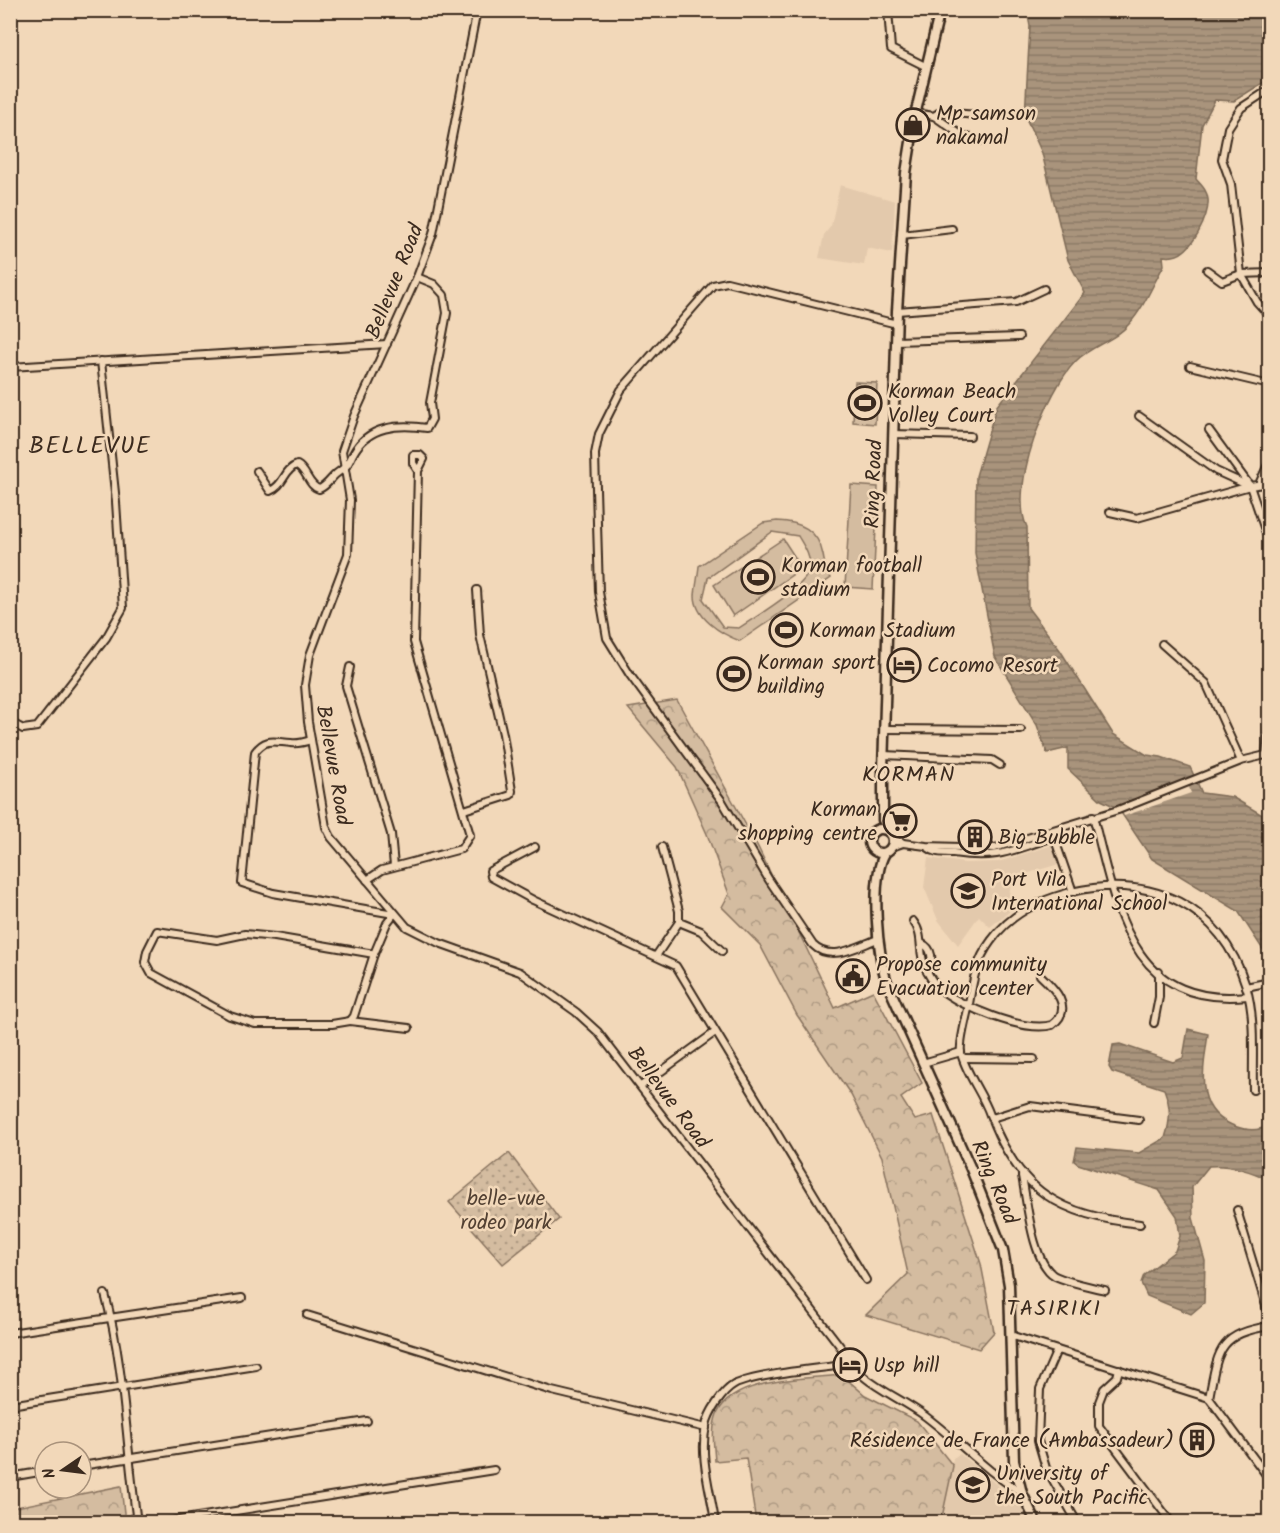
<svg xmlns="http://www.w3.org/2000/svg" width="1280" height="1533" font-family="Kalam,sans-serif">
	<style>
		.built { fill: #e3c9ac }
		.grass { fill: url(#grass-dots); stroke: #88735f; stroke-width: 1.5 }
		.forest { fill: url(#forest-crowns); stroke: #88735f; stroke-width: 1.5 }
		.garden { fill: #d4bca0; stroke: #88735f; stroke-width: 1.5; fill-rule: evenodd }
		.water { fill: url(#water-rules); stroke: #7d6a56; stroke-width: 1.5 }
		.pier { fill: #f2d8b9 }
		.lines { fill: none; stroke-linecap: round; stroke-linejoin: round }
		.street-casing { stroke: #3b2a1e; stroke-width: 10 }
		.secondary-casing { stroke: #3b2a1e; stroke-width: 13 }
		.street { stroke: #f2d8b9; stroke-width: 6 }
		.secondary { stroke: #f2d8b9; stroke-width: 8 }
		.labels { text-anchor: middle; stroke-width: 5; stroke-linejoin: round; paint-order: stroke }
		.poi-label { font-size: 21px; fill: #3b2a1e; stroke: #f2d8b9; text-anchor: start }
		.street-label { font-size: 21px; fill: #3b2a1e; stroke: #f2d8b9 }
		.park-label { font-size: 21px; fill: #524032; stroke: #f2d8b9 }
		.neighbourhood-label { font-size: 22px; letter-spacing: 1.5px; fill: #3b2a1e; stroke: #f2d8b9 }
		.quarter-label { font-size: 24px; letter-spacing: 1.5px; fill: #3b2a1e; stroke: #f2d8b9 }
	</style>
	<defs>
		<pattern id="grass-dots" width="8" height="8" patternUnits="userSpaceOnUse" patternTransform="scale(1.5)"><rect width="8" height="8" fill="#d4bca0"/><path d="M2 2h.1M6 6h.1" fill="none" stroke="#ad9982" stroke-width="1.8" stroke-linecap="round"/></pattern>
		<pattern id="forest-crowns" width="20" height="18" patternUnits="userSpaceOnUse" patternTransform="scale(1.5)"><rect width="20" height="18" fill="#d4bca0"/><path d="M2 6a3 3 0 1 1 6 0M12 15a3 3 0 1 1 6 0" fill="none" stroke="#ad9982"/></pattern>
		<pattern id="water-rules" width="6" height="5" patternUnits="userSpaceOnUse" patternTransform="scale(1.5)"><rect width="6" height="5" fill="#a9947c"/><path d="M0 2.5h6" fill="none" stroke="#8b7965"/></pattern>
	</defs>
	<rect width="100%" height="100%" fill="#f2d8b9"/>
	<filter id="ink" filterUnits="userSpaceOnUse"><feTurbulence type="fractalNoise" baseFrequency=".0167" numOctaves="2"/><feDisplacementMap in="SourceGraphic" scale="12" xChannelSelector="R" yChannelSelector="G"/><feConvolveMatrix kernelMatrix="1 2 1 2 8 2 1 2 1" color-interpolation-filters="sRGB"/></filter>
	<g filter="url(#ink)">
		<g class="built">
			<polygon points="840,185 895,201 892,253 867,248 864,265 819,258 824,235 831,226"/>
			<polygon points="1053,845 1059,864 1019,876 1011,882 1009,896 1014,908 990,927 979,916 958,945 938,920 924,887 928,858 965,863 998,862"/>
			<polygon points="960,1454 1020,1504 1029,1522 941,1522 953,1458"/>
		</g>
		<polygon class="grass" points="509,1153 559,1219 503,1264 449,1202"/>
		<g class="forest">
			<polygon points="677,700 758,847 835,1008 873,991 922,1083 901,1098 915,1120 933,1115 981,1264 994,1332 979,1349 866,1315 908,1274 882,1157 851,1095 797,1015 760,945 722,907 729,894 707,834 677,767 628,708"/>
			<path d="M842 1375 865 1395 917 1421 953 1466 941 1522H756L746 1458 715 1461C714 1446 711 1429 717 1414 734 1377 806 1379 842 1375Z"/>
			<polygon points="121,1486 125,1522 11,1522 11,1508"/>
		</g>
		<g class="garden">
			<polygon points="855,382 877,383 875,424 853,422"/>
			<polygon points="851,485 878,487 873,589 845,587"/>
			<path d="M777 521C800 522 818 529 823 555 825 565 825 569 831 578L740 641C721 634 695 618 695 595 696 585 698 576 699 566L763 523ZM772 532 798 536C803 545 811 556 810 567 810 585 755 617 739 628L723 627 703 599 708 578Z"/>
			<polygon points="783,539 802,568 733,616 714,585"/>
		</g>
		<g class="water">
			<path d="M1027 11H1269V79L1234 101 1215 100 1202 125 1196 179C1202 186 1207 190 1208 199 1210 216 1191 254 1173 256 1169 257 1166 256 1163 256L1164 265C1153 284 1144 308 1129 324 1116 340 1091 346 1076 361 1047 390 1008 489 1027 527L1028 608 1060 650 1113 734 1147 755 1161 757 1190 767 1202 793 1232 797 1269 819V959L1238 911 1152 859 1118 808 1101 800 1068 769V748L1047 753 1037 725 995 657 975 553 976 476 996 407 1085 293 1068 260 1042 153 1025 116 1030 26Z"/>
			<path d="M1188 1029 1208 1034C1203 1071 1193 1112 1237 1127 1248 1131 1259 1131 1270 1125L1269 1180C1252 1171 1228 1164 1209 1166L1192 1187 1193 1218 1205 1261 1204 1303 1191 1314 1147 1296 1141 1283 1144 1275 1175 1251 1180 1236 1177 1216 1159 1190 1078 1164 1074 1161 1077 1147 1139 1153 1165 1138C1171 1119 1171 1107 1164 1089L1112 1072 1109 1067 1113 1045 1120 1044 1173 1062 1183 1058Z"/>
		</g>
		<polygon class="pier" points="1187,782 1191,793 1124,816 1120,806"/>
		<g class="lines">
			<defs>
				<g id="street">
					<path d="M477 10 433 234 417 277 354 416 342 451 350 500 348 554 310 655 305 685 308 722 326 827 331 837 407 927 439 943 520 972 576 1012 598 1032 863 1376C882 1392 905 1401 925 1416 958 1441 986 1471 1022 1493"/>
					<polyline points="888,10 891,49 925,66"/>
					<polyline points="1270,89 1241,108 1228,128 1222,159 1231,184 1241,274 1257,302 1266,312 1270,312"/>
					<polyline points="915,113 934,116 961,135 984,141"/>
					<polyline points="934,116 940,112 990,116"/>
					<polyline points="902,235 952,229"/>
					<polyline points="1207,270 1222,281 1241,274 1270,273"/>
					<polyline points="897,311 1016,302 1044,289"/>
					<polyline points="896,341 1019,337"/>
					<polyline points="1190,366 1270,385"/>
					<polyline points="10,367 387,344"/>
					<polyline points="1139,416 1216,471 1249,486"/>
					<polyline points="1209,430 1250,486 1270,545"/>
					<polyline points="893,434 970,436"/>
					<path d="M257 471 270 491C284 486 284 469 297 465 307 470 308 486 319 489 327 486 330 479 336 474 349 464 346 468 353 454 368 425 399 424 427 428L432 419 430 403 447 313 444 295 434 284 417 277"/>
					<polyline points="1259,484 1270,460"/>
					<polyline points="1110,512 1137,518 1250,486 1270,483"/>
					<polyline points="1162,644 1206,683 1241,761"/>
					<polyline points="350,667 346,686 391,834 394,866"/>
					<polyline points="10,722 23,729 37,727 106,638 123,608 116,502 101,361"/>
					<polyline points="885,729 1021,730"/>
					<path d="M311 740C305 742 297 744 291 743 275 742 266 737 255 752L242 883 273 893 394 914 387 923 374 954 275 937 245 934 217 940 157 931 147 951 145 962 151 973 230 1016 255 1024H332L350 1021"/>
					<polyline points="884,755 992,760 1000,765"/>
					<polyline points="1266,755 1270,713"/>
					<polyline points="464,810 511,795 512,791 503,734 480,635 477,590"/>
					<path d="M1093 816C1116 904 1128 1009 1248 996"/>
					<polyline points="892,835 903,843 926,846 995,848 1118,810 1241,761 1270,754"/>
					<polyline points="535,847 490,871 491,877 533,900 676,966 866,1280"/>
					<polyline points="662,847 679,911 679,922"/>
					<polyline points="892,847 903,843"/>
					<path d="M927 847C936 854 942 852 953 853 999 860 1012 850 1054 837L1073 892"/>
					<polyline points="367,880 382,870 461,849 470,835 414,642 418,471 413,463 413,455 420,455 424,459 418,471"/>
					<path d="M913 921C925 936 917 952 926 969 929 976 933 983 939 988 959 1006 1025 1033 1052 1025 1075 1008 1054 988 1040 975"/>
					<path d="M878 939C858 946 831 963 813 945L769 880 722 801 630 675 607 638 599 592 595 454 599 434 621 390 713 285 727 282 897 324"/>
					<path d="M921 943C933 948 934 961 927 972"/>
					<polyline points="374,954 354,1016 350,1021 409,1028"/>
					<polyline points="656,956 679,922 701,931 722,951"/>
					<polyline points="1246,987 1270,982"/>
					<polyline points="1154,1023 1159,997 1159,972"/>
					<polyline points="964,1058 1034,1059"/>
					<polyline points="923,1063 961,1052"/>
					<polyline points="641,1086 714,1033"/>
					<polyline points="992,1118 1030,1106 1139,1120"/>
					<path d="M1022 1176C1027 1201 1032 1263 1055 1276 1070 1283 1089 1286 1105 1290"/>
					<polyline points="1237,1210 1270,1319"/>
					<path d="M1140 1224C1060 1215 1019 1192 990 1115 983 1094 966 1074 961 1053 959 1042 967 1016 969 1004 973 980 976 961 991 941 1010 914 1039 900 1071 892 1151 874 1220 904 1246 986 1256 1018 1252 1056 1253 1090"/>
					<path d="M105 1294C125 1368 126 1447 137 1522"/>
					<polyline points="307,1315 552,1391 706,1428"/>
					<polyline points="10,1333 242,1298"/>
					<polyline points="1010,1335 1209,1398 1270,1480"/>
					<polyline points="1057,1350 1040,1389 1038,1441 1046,1468 1077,1522"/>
					<polyline points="1119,1369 1117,1377 1104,1389 1099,1402 1099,1426 1171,1522"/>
					<path d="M1209 1398C1218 1350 1218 1334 1270 1326"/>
					<polyline points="10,1405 256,1366"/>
					<polyline points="81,1466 367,1421"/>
					<polyline points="10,1477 45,1471"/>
					<polyline points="166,1522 494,1470"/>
					<path d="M715 1522C711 1492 699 1457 706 1426 708 1413 723 1391 734 1385 755 1374 825 1368 852 1364"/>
				</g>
				<g id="secondary">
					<circle cx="881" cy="841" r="12"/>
					<polyline points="889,832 883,820 883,770 897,311 906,173 916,111 940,10"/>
					<path d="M885 853C870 879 877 957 888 985L971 1169 1003 1250 1009 1285 1014 1461 1022 1493 1036 1522"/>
				</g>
			</defs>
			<use href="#street" class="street-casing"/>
			<use href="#secondary" class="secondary-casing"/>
			<use href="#street" class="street"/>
			<use href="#secondary" class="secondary"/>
		</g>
	</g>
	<defs>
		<symbol id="shop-ring" viewBox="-11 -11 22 22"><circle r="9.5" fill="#f2d8b9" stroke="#3b2a1e" stroke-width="1.5"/><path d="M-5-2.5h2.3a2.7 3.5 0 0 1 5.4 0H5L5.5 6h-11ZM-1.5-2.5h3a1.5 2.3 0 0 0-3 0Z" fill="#3b2a1e"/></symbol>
		<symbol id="stadium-ring" viewBox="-11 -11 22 22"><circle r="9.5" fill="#f2d8b9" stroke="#3b2a1e" stroke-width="1.5"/><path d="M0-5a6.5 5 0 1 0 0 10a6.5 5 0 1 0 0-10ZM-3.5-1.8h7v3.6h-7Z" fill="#3b2a1e"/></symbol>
		<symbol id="hotel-ring" viewBox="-11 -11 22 22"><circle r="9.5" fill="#f2d8b9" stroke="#3b2a1e" stroke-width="1.5"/><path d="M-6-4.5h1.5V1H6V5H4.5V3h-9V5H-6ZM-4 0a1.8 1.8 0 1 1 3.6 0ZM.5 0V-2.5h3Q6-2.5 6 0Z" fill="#3b2a1e"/></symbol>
		<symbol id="supermarket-ring" viewBox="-11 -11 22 22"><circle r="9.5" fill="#f2d8b9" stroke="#3b2a1e" stroke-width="1.5"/><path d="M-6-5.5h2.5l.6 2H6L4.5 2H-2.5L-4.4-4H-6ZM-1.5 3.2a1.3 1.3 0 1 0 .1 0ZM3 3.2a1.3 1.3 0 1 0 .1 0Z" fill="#3b2a1e"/></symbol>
		<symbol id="building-ring" viewBox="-11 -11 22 22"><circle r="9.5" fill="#f2d8b9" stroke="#3b2a1e" stroke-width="1.5"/><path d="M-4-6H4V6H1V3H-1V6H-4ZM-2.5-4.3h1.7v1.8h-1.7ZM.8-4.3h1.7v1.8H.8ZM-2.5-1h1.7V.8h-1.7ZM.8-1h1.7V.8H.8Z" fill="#3b2a1e"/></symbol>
		<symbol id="school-ring" viewBox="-11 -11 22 22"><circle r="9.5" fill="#f2d8b9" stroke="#3b2a1e" stroke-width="1.5"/><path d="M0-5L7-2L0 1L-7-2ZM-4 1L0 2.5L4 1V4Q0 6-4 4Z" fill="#3b2a1e"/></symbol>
		<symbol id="civic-ring" viewBox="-11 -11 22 22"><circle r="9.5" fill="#f2d8b9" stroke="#3b2a1e" stroke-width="1.5"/><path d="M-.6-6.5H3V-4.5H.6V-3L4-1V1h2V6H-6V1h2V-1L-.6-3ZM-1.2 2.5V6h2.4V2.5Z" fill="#3b2a1e"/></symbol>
		<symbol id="university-ring" viewBox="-11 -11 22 22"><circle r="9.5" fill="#f2d8b9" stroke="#3b2a1e" stroke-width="1.5"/><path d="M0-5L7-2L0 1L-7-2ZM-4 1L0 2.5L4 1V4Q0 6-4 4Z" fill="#3b2a1e"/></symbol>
	</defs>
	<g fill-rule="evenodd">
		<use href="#shop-ring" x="894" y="106" width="38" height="38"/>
		<use href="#stadium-ring" x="846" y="384" width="38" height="38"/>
		<use href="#stadium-ring" x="739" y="558" width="38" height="38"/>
		<use href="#stadium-ring" x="767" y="611" width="38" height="38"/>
		<use href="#hotel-ring" x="885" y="646" width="38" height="38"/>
		<use href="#stadium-ring" x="715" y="655" width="38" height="38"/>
		<use href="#supermarket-ring" x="881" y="802" width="38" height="38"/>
		<use href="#building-ring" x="956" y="818" width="38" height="38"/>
		<use href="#school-ring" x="949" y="872" width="38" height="38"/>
		<use href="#civic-ring" x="834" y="957" width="38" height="38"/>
		<use href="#hotel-ring" x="831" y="1346" width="38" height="38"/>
		<use href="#building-ring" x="1178" y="1421" width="38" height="38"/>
		<use href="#university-ring" x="954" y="1466" width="38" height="38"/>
	</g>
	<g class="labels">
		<g class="poi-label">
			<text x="936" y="120">Mp samson<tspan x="936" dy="24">nakamal</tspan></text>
			<text x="888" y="398">Korman Beach<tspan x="888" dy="24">Volley Court</tspan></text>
			<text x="781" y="572">Korman football<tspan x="781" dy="24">stadium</tspan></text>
			<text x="809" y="637">Korman Stadium</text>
			<text x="757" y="669">Korman sport<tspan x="757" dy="24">building</tspan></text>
			<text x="927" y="672">Cocomo Resort</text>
			<text x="877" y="816" text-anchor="end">Korman<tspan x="877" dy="24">shopping centre</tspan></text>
			<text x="998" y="844">Big Bubble</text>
			<text x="991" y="886">Port Vila<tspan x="991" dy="24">International School</tspan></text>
			<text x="876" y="971">Propose community<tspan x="876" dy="24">Evacuation center</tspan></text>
			<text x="873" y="1372">Usp hill</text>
			<text x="1174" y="1447" text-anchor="end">Résidence de France (Ambassadeur)</text>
			<text x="996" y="1480">University of<tspan x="996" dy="24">the South Pacific</tspan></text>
		</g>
		<g class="street-label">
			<text transform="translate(394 281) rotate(-68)" y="7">Bellevue Road</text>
			<text transform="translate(873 484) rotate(-88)" y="7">Ring Road</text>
			<text transform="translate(334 765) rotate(80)" y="7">Bellevue Road</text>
			<text transform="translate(669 1097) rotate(53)" y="7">Bellevue Road</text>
			<text transform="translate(995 1182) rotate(67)" y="7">Ring Road</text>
		</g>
		<g class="park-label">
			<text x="506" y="1205">belle-vue<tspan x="506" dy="24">rodeo park</tspan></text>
		</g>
		<g class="neighbourhood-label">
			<text x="909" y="781">KORMAN</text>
			<text x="1054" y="1315">TASIRIKI</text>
		</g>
		<g class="quarter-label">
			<text x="90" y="453">BELLEVUE</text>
		</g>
	</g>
	<rect width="1280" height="1533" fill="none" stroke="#f2d8b9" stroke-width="36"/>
	<rect x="18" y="18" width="1244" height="1497" fill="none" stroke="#3b2a1e" stroke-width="2" filter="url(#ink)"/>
	<g transform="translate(63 1470) rotate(256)"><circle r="28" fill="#f2d8b9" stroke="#a9927b" stroke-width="1.5"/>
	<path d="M0-4.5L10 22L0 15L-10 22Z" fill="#3b2a1e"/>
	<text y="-9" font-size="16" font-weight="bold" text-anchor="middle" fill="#3b2a1e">N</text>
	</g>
</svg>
